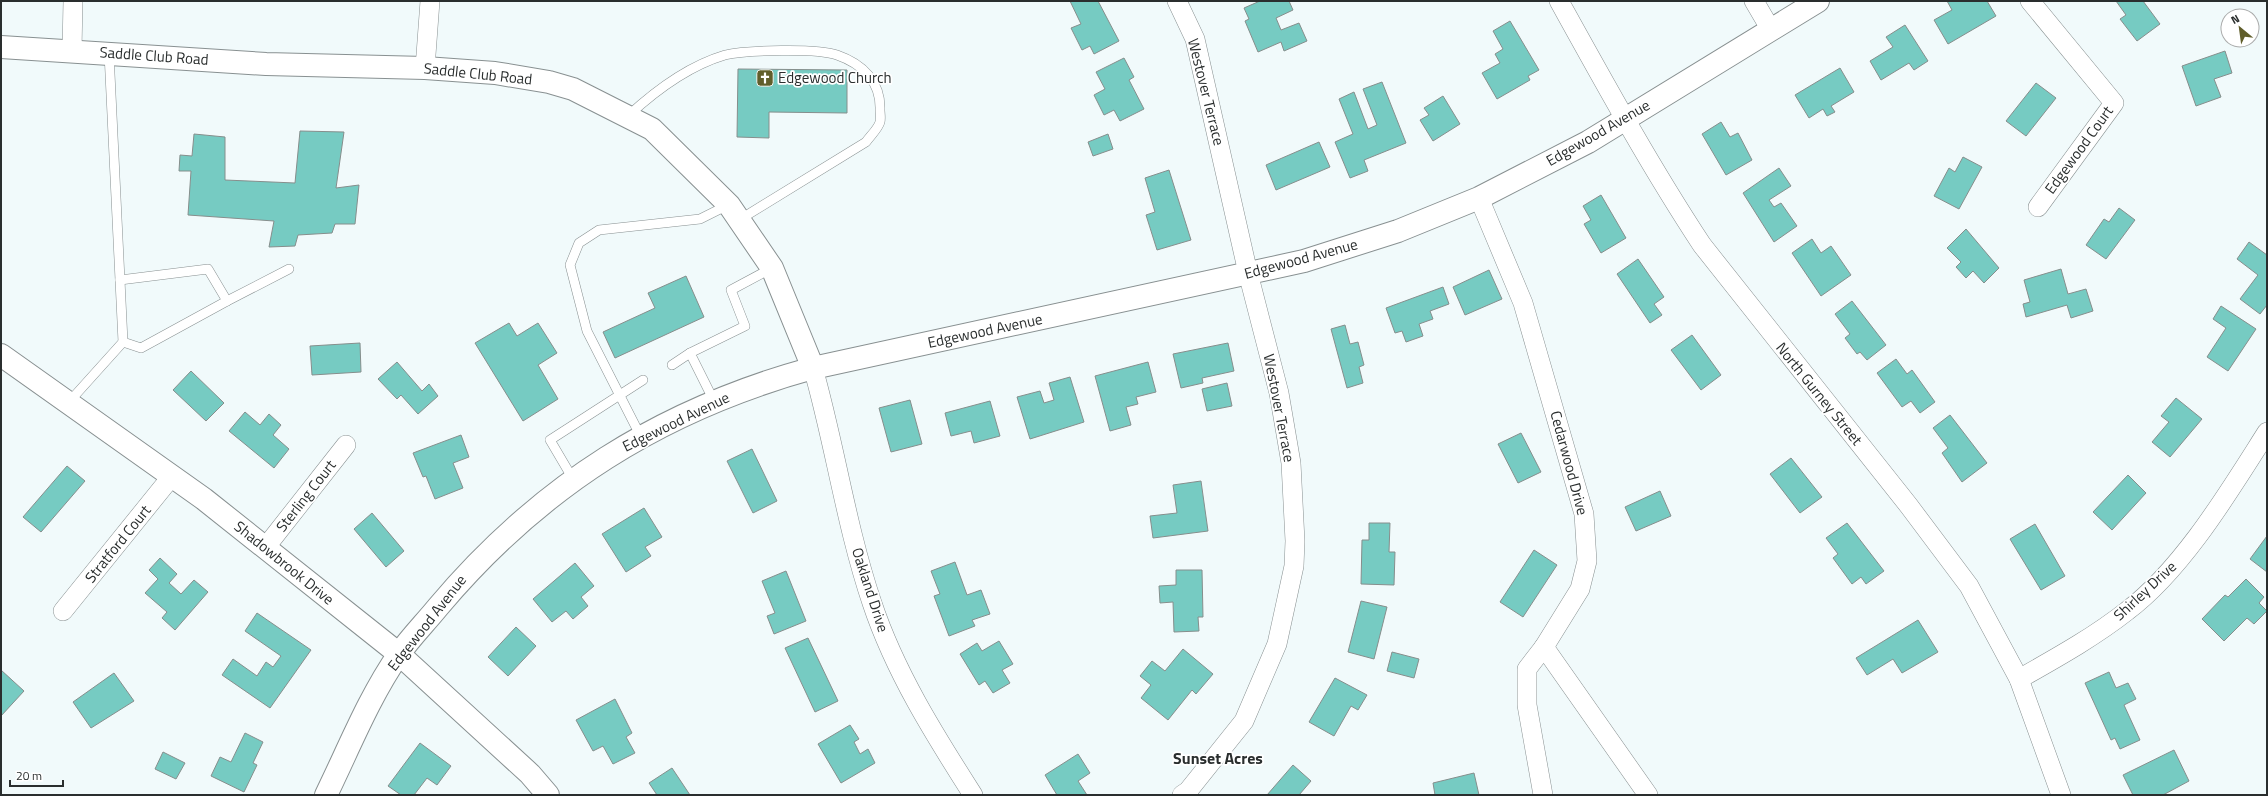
<svg xmlns="http://www.w3.org/2000/svg" width="2268" height="796" font-family="'Titillium Web',sans-serif">
	<style>
		.building { fill: #76cbc2; stroke: #868e8c }
		.lines { fill: none; stroke-linecap: round; stroke-linejoin: round }
		.lane-casing { stroke: #889091; stroke-width: 10 }
		.street-casing { stroke: #889091; stroke-width: 20 }
		.secondary-casing { stroke: #889091; stroke-width: 24 }
		.lane { stroke: #fff; stroke-width: 9 }
		.street { stroke: #fff; stroke-width: 19 }
		.secondary { stroke: #fff; stroke-width: 22 }
		.labels { text-anchor: middle; stroke-width: 3.5; stroke-linejoin: round; paint-order: stroke }
		.street-label { font-size: 15px; fill: #2a2e2e; stroke: #fff }
		.poi-label { font-size: 15px; fill: #2a2e2e; stroke: #fff; text-anchor: start }
		.neighbourhood-label { font-size: 16px; font-weight: bold; fill: #2a2e2e; stroke: #fff }
	</style>
	<rect width="100%" height="100%" fill="#f1fafb"/>
	<g class="building">
		<polygon points="1070,1 1098,1 1119,41 1094,54 1090,46 1082,50 1071,28 1081,24"/>
		<polygon points="1260,1 1289,1 1293,10 1276,18 1281,30 1299,23 1307,41 1284,51 1281,42 1258,52 1245,21 1249,19 1244,8"/>
		<polygon points="1947,1 1987,1 1996,16 1948,44 1934,20 1952,10"/>
		<polygon points="2116,1 2143,1 2160,24 2137,41 2120,19 2126,15"/>
		<polygon points="1510,21 1539,70 1528,76 1530,80 1497,99 1482,73 1500,63 1495,54 1503,49 1493,31"/>
		<polygon points="1905,25 1928,61 1914,70 1909,63 1881,80 1870,61 1893,47 1886,37"/>
		<polygon points="2225,51 2232,73 2214,79 2221,97 2196,106 2182,66"/>
		<polygon points="1124,58 1134,77 1129,80 1144,109 1120,121 1114,110 1104,115 1094,95 1105,89 1096,72"/>
		<polygon points="1840,68 1854,92 1831,106 1835,112 1827,116 1823,109 1809,118 1795,95"/>
		<polygon points="738,69 847,70 847,113 769,112 769,138 737,137"/>
		<polygon points="1382,82 1406,143 1364,160 1368,171 1350,178 1335,142 1353,134 1339,99 1354,92 1368,129 1377,125 1363,89"/>
		<polygon points="2036,83 2056,98 2026,136 2006,121"/>
		<polygon points="1443,96 1460,124 1433,141 1420,120 1429,115 1424,108"/>
		<polygon points="1721,122 1730,137 1738,133 1752,160 1726,175 1702,134"/>
		<polygon points="300,131 344,132 336,188 359,185 355,224 335,224 332,233 298,235 295,246 269,247 274,221 188,215 191,171 179,171 180,155 192,156 194,134 225,137 225,180 295,183"/>
		<polygon points="1108,134 1113,149 1093,156 1088,142"/>
		<polygon points="1319,142 1330,167 1276,190 1266,165"/>
		<polygon points="1963,157 1982,167 1959,209 1934,196 1949,168 1955,172"/>
		<polygon points="1779,168 1791,186 1769,200 1774,207 1781,203 1797,226 1774,242 1743,193"/>
		<polygon points="1169,170 1191,240 1157,250 1146,215 1155,212 1145,178"/>
		<polygon points="1601,195 1626,238 1601,253 1584,224 1591,220 1583,206"/>
		<polygon points="2119,208 2135,220 2106,259 2086,245 2104,219 2109,222"/>
		<polygon points="1966,229 1999,268 1984,283 1973,271 1966,278 1956,267 1961,262 1947,248"/>
		<polygon points="1812,239 1821,253 1831,246 1851,275 1821,296 1792,253"/>
		<polygon points="2249,242 2267,255 2267,305 2260,314 2240,299 2258,275 2237,259"/>
		<polygon points="1638,259 1664,297 1654,304 1662,315 1650,323 1617,274"/>
		<polygon points="2061,269 2068,294 2086,289 2093,311 2071,318 2067,305 2026,317 2023,304 2030,302 2024,280"/>
		<polygon points="1489,270 1502,299 1465,315 1453,287"/>
		<polygon points="686,276 704,317 615,358 603,332 655,308 648,293"/>
		<polygon points="1443,287 1449,304 1430,311 1433,319 1419,324 1423,336 1406,342 1402,331 1395,333 1386,308"/>
		<polygon points="1852,301 1886,345 1867,360 1860,352 1857,354 1845,338 1850,334 1835,314"/>
		<polygon points="2221,306 2256,329 2228,371 2207,357 2226,328 2213,319"/>
		<polygon points="509,323 517,336 538,323 557,353 538,365 558,399 523,421 475,343"/>
		<polygon points="1345,325 1350,344 1358,342 1364,365 1359,367 1363,383 1347,388 1331,329"/>
		<polygon points="1692,335 1721,375 1701,390 1671,350"/>
		<polygon points="360,343 361,372 312,375 310,346"/>
		<polygon points="1228,343 1234,371 1202,378 1203,383 1181,388 1173,354"/>
		<polygon points="1896,359 1907,374 1912,370 1935,402 1920,413 1911,401 1902,407 1877,373"/>
		<polygon points="397,362 422,391 429,384 438,396 418,414 401,395 397,399 378,379"/>
		<polygon points="1148,362 1156,392 1136,397 1138,404 1126,407 1131,425 1110,431 1095,376"/>
		<polygon points="191,371 224,403 206,421 173,390"/>
		<polygon points="1070,377 1084,422 1030,439 1017,397 1040,391 1044,403 1054,400 1049,383"/>
		<polygon points="1227,383 1232,406 1207,411 1202,389"/>
		<polygon points="2176,398 2202,419 2170,457 2152,442 2169,422 2161,416"/>
		<polygon points="910,400 922,444 891,452 879,408"/>
		<polygon points="990,401 1000,436 974,443 971,431 951,436 945,413"/>
		<polygon points="245,412 260,425 269,414 281,425 273,435 289,449 274,468 229,431"/>
		<polygon points="1950,415 1987,463 1962,482 1942,453 1948,448 1933,428"/>
		<polygon points="1521,433 1541,472 1518,483 1498,444"/>
		<polygon points="461,435 469,457 453,463 463,488 435,499 426,476 423,477 413,453"/>
		<polygon points="752,449 777,501 753,513 727,461"/>
		<polygon points="1791,458 1822,497 1800,513 1770,474"/>
		<polygon points="67,466 85,481 41,532 23,517"/>
		<polygon points="2128,475 2146,493 2112,530 2093,512"/>
		<polygon points="1201,481 1208,531 1153,538 1150,516 1177,513 1173,485"/>
		<polygon points="1660,491 1671,516 1636,531 1625,507"/>
		<polygon points="644,508 662,537 645,547 651,556 626,572 602,534"/>
		<polygon points="372,513 404,551 386,567 354,529"/>
		<polygon points="1369,523 1390,523 1389,552 1395,552 1394,585 1361,584 1362,540 1369,540"/>
		<polygon points="1847,523 1884,571 1866,584 1861,577 1852,584 1833,558 1838,554 1826,538"/>
		<polygon points="2035,524 2065,576 2041,590 2010,539"/>
		<polygon points="2267,536 2267,572 2250,559"/>
		<polygon points="1534,550 1557,565 1523,617 1500,602"/>
		<polygon points="160,558 177,574 169,583 181,594 194,580 208,592 175,630 162,618 167,612 145,593 158,579 149,570"/>
		<polygon points="955,562 967,595 981,590 990,614 972,620 975,626 949,636 934,596 940,594 931,571"/>
		<polygon points="575,563 594,586 581,597 588,606 573,619 566,611 552,622 533,599"/>
		<polygon points="1176,570 1202,570 1203,617 1198,617 1199,631 1174,632 1173,602 1160,603 1159,586 1176,585"/>
		<polygon points="786,571 806,621 774,634 767,616 775,613 762,581"/>
		<polygon points="2246,579 2264,597 2259,603 2267,611 2254,624 2247,618 2224,641 2202,619 2225,595 2228,597"/>
		<polygon points="1361,601 1387,607 1374,659 1348,652"/>
		<polygon points="257,613 311,650 270,708 222,675 233,659 257,676 266,662 273,667 281,656 245,631"/>
		<polygon points="1918,620 1938,652 1902,673 1893,659 1867,675 1856,658"/>
		<polygon points="516,627 536,646 508,676 488,657"/>
		<polygon points="808,638 838,701 815,712 785,648"/>
		<polygon points="999,641 1013,664 1002,670 1010,683 993,693 985,681 979,685 960,654 977,643 982,651"/>
		<polygon points="1183,649 1213,674 1196,694 1192,690 1168,720 1141,698 1151,685 1140,676 1152,661 1165,671"/>
		<polygon points="1392,652 1419,659 1414,678 1387,671"/>
		<polygon points="1,670 24,691 1,716"/>
		<polygon points="2109,672 2116,688 2128,683 2136,699 2124,705 2140,740 2120,749 2115,738 2111,740 2085,683"/>
		<polygon points="114,673 134,701 91,728 73,702"/>
		<polygon points="1335,678 1367,695 1358,710 1351,706 1334,736 1309,722"/>
		<polygon points="615,699 632,733 626,737 635,753 613,764 603,746 593,751 576,720"/>
		<polygon points="850,725 859,739 854,742 860,754 868,749 875,763 841,783 818,744"/>
		<polygon points="245,733 263,742 253,763 257,765 244,792 211,776 220,757 231,762"/>
		<polygon points="420,743 451,766 437,785 427,778 414,795 401,795 388,786"/>
		<polygon points="2174,750 2189,781 2163,795 2133,795 2123,775"/>
		<polygon points="163,752 185,763 176,779 155,769"/>
		<polygon points="1078,754 1090,773 1078,781 1087,795 1057,795 1045,775"/>
		<polygon points="1293,765 1311,781 1299,795 1267,795"/>
		<polygon points="672,768 690,795 657,795 649,783"/>
		<polygon points="1474,773 1479,795 1435,795 1433,783"/>
	</g>
	<g class="lines">
		<defs>
			<g id="lane">
				<path d="M628 116C656 90 688 66 725 55 745 50 818 48 837 55 863 64 881 82 880 110 880 113 881 119 880 122 878 129 870 136 866 142L739 220"/>
				<polyline points="120,280 208,269 227,301 141,348 123,342"/>
				<polyline points="227,301 289,269"/>
				<polyline points="672,365 690,353"/>
				<polyline points="714,401 690,353 745,326 731,290 772,268"/>
				<polyline points="69,402 123,342 109,53"/>
				<polyline points="641,437 587,331 570,265 579,243 599,230 700,219 728,205"/>
				<polyline points="573,479 550,440 643,380"/>
			</g>
			<g id="street">
				<polyline points="1177,1 1195,39 1248,273 1279,393 1291,463 1295,541 1294,566 1277,644 1244,721 1188,791 1182,795"/>
				<path d="M1559 1C1605 84 1650 166 1702 245L1909 506 1969 586 2019 679 2061 795"/>
				<polyline points="1754,1 1771,30"/>
				<polyline points="2030,1 2114,103 2038,207"/>
				<polyline points="72,50 73,1"/>
				<polyline points="425,68 430,1"/>
				<polyline points="1479,198 1523,303 1584,514 1587,561 1580,589 1544,647 1527,669 1527,705 1543,795"/>
				<path d="M813 368C835 445 846 526 872 603 895 672 934 734 973 795"/>
				<polyline points="265,548 346,445"/>
				<polyline points="63,611 172,476"/>
				<polyline points="1544,647 1648,795"/>
				<path d="M2019 679C2056 658 2094 637 2127 611 2183 569 2230 490 2267 432"/>
			</g>
			<g id="secondary">
				<polyline points="1,47 266,64 425,68 495,73 549,82 573,89 652,129 729,205 772,268 813,368"/>
				<polyline points="1,355 204,499 399,654 530,774 548,795"/>
				<path d="M326 795C349 748 369 697 399 654 410 638 425 623 438 607 540 486 660 410 813 368L1304 261 1398 231 1479 198 1588 142 1818 1"/>
			</g>
		</defs>
		<use href="#lane" class="lane-casing"/>
		<use href="#street" class="street-casing"/>
		<use href="#secondary" class="secondary-casing"/>
		<use href="#lane" class="lane"/>
		<use href="#street" class="street"/>
		<use href="#secondary" class="secondary"/>
	</g>
	<defs>
		<symbol id="church-square" viewBox="-11 -11 22 22"><rect x="-9" y="-9" width="18" height="18" rx="4" fill="#605e2b" stroke="#fff"/><path d="M-1.2-6h2.4v3.5h3.3v2.4h-3.3V6h-2.4V-.1h-3.3v-2.4h3.3Z" fill="#fff"/></symbol>
	</defs>
	<g fill-rule="evenodd">
		<use href="#church-square" x="755" y="68" width="20" height="20"/>
	</g>
	<g class="labels">
		<g class="street-label">
			<text transform="translate(154 56) rotate(4)" y="5">Saddle Club Road</text>
			<text transform="translate(478 74) rotate(6)" y="5">Saddle Club Road</text>
			<text transform="translate(1206 92) rotate(76)" y="5">Westover Terrace</text>
			<text transform="translate(1598 133) rotate(-30)" y="5">Edgewood Avenue</text>
			<text transform="translate(2079 150) rotate(-54)" y="5">Edgewood Court</text>
			<text transform="translate(1301 259) rotate(-15)" y="5">Edgewood Avenue</text>
			<text transform="translate(985 331) rotate(-12)" y="5">Edgewood Avenue</text>
			<text transform="translate(1819 394) rotate(51)" y="5">North Gurney Street</text>
			<text transform="translate(1279 408) rotate(79)" y="5">Westover Terrace</text>
			<text transform="translate(676 422) rotate(-26)" y="5">Edgewood Avenue</text>
			<text transform="translate(1569 463) rotate(75)" y="5">Cedarwood Drive</text>
			<text transform="translate(306 496) rotate(-52)" y="5">Sterling Court</text>
			<text transform="translate(118 544) rotate(-51)" y="5">Stratford Court</text>
			<text transform="translate(284 563) rotate(39)" y="5">Shadowbrook Drive</text>
			<text transform="translate(870 590) rotate(72)" y="5">Oakland Drive</text>
			<text transform="translate(2145 591) rotate(-43)" y="5">Shirley Drive</text>
			<text transform="translate(427 623) rotate(-52)" y="5">Edgewood Avenue</text>
		</g>
		<g class="poi-label">
			<text x="778" y="83">Edgewood Church</text>
		</g>
		<g class="neighbourhood-label">
			<text x="1218" y="764">Sunset Acres</text>
		</g>
	</g>
	<rect width="2268" height="796" fill="none" stroke="#2a2e2e" stroke-width="4"/>
	<g transform="translate(2240 28) rotate(331)"><circle r="19" fill="#ffffff" stroke="#aaabab"/>
	<path d="M0-3L7 15L0 10L-7 15Z" fill="#605e2b"/>
	<text y="-6" font-size="11" font-weight="bold" text-anchor="middle" fill="#2a2e2e">N</text>
	</g>
	<path d="M10 780v6h53v-6" fill="none" stroke="#2a2e2e" stroke-width="2"/>
	<text x="16" y="780" font-size="12" fill="#2a2e2e" stroke="#ffffff" stroke-width="3" paint-order="stroke">20 m</text>
</svg>
